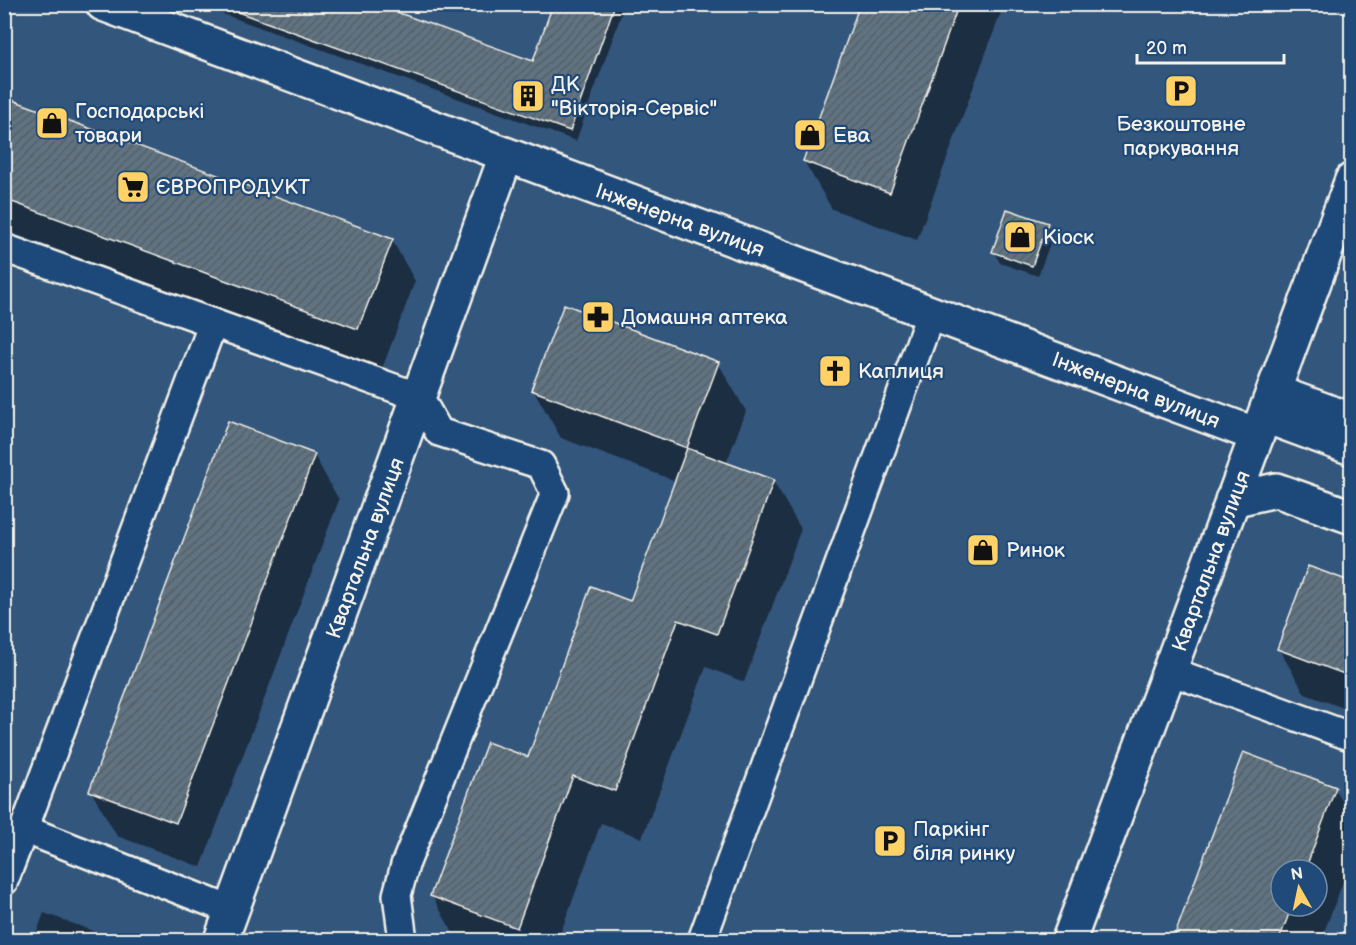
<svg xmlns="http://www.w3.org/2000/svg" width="1356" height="945" font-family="'Balsamiq Sans',sans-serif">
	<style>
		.shadow { fill: #0007; fill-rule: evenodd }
		.building { fill: url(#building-hatch); stroke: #f4f1e8; stroke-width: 1.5 }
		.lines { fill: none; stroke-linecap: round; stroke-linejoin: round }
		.lane-casing { stroke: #f4f1e8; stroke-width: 32 }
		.street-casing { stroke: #f4f1e8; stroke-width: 38 }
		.lane { stroke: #1f4a7a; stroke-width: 27 }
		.street { stroke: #1f4a7a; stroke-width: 33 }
		.labels { text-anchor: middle; stroke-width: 4.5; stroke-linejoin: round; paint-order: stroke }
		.poi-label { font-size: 21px; fill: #f4f1e8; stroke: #1f4a7a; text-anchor: start }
		.street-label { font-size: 21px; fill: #f4f1e8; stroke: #1f4a7a }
	</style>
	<defs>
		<pattern id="building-hatch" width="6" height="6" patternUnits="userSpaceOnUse" patternTransform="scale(1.5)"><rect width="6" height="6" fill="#617382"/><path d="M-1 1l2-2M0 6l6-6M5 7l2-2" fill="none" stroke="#555e64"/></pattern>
	</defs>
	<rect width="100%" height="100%" fill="#33567c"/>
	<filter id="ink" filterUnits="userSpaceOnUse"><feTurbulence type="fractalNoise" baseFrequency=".0167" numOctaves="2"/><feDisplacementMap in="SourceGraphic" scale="12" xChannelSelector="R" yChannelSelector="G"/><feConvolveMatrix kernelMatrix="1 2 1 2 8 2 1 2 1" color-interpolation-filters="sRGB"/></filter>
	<g filter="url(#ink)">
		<g class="shadow">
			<polygon points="195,4 369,4 534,63 555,4 625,4 576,141"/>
			<polygon points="862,4 1004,4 917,240 832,209 804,161"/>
			<polygon points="4,107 392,240 415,281 382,369 4,230"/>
			<polygon points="1047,224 1053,235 1038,276 1000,263 994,252"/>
			<polygon points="718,363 746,411 726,464 773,481 801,529 744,682 706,667 642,838 601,823 558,940 457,940 432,896 529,759 631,603 676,481 561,438 533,389"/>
			<polygon points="314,455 339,500 201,867 117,836 91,791"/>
			<polygon points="1352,584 1352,711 1305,694 1279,649"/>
			<path d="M1244 754 1335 789 1352 817V858L1321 940H1175ZM1281 870H1317V906H1281Z"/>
			<polygon points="44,913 118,940 34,940"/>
		</g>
		<g class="building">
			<polygon points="233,4 374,4 533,61 553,4 615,4 570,131 232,10"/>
			<polygon points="860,4 959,4 890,193 803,161"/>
			<polygon points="4,97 393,239 358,329 4,199"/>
			<polygon points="1007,209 1048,223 1032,266 992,252"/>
			<polygon points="564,304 719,362 687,448 531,390"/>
			<polygon points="228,421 315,454 176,823 89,791"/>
			<polygon points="687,448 774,480 717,634 678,620 615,791 573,776 517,928 430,896 487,742 528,757 591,586 630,601"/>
			<polygon points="1308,566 1352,582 1352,677 1277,649"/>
			<polygon points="1243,752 1336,787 1305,870 1281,870 1281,906 1292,906 1279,940 1173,940"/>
		</g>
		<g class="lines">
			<defs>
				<g id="lane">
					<polyline points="4,248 419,397 439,432 541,465 555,493 405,865 397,895 403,940"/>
					<polyline points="1275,389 1352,417"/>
					<polyline points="1170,671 1352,737"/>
					<polyline points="24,829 213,323"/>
					<polyline points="4,881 24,829 233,911"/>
					<polyline points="702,940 931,313"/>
				</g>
				<g id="street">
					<polyline points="103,4 1257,435"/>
					<polyline points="1265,416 1352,448"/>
					<polyline points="1232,500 1276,490 1352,517"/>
					<polyline points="221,940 506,156"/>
					<polyline points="1069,940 1352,180"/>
				</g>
			</defs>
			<use href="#lane" class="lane-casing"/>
			<use href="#street" class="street-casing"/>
			<use href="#lane" class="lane"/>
			<use href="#street" class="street"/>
		</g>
	</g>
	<defs>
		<symbol id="parking-square" viewBox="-11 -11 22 22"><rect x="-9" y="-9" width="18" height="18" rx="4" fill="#ffd166" stroke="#1f4a7a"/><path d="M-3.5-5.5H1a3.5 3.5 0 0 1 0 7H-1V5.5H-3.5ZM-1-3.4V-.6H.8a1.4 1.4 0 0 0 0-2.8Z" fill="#111"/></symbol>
		<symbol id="building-square" viewBox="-11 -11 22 22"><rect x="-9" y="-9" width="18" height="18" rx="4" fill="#ffd166" stroke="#1f4a7a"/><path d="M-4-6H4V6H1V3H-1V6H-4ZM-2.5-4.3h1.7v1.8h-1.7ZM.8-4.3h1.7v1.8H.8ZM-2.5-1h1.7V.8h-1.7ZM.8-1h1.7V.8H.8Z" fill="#111"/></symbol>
		<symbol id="shop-square" viewBox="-11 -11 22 22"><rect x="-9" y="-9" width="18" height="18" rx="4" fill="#ffd166" stroke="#1f4a7a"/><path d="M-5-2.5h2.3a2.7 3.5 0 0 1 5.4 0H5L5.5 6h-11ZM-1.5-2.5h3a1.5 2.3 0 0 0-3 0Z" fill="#111"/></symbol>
		<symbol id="supermarket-square" viewBox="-11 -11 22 22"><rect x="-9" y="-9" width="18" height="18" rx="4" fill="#ffd166" stroke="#1f4a7a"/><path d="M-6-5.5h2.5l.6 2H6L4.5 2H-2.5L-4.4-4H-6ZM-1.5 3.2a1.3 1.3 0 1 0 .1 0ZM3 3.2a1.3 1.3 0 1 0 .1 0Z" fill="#111"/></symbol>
		<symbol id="pharmacy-square" viewBox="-11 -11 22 22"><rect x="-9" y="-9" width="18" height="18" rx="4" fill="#ffd166" stroke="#1f4a7a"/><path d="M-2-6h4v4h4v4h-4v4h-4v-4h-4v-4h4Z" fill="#111"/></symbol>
		<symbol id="church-square" viewBox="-11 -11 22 22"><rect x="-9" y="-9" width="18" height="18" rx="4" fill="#ffd166" stroke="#1f4a7a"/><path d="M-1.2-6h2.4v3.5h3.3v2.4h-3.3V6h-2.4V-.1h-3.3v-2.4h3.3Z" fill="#111"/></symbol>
	</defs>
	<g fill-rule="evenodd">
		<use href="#parking-square" x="1162" y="72" width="38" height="38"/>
		<use href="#building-square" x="509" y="77" width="38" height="38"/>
		<use href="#shop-square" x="33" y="104" width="38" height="38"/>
		<use href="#shop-square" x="791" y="116" width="38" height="38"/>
		<use href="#supermarket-square" x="114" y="168" width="38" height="38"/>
		<use href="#shop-square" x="1001" y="218" width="38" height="38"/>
		<use href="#pharmacy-square" x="579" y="298" width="38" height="38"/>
		<use href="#church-square" x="816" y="352" width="38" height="38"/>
		<use href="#shop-square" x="964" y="531" width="38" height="38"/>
		<use href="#parking-square" x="871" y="822" width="38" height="38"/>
	</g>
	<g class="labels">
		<g class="poi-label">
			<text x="551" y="91">ДК<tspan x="551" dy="24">"Вікторія-Сервіс"</tspan></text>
			<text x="75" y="118">Господарські<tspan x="75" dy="24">товари</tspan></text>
			<text x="1181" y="131" text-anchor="middle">Безкоштовне<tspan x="1181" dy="24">паркування</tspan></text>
			<text x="833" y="142">Ева</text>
			<text x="156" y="194">ЄВРОПРОДУКТ</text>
			<text x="1043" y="244">Кіоск</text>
			<text x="621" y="324">Домашня аптека</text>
			<text x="858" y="378">Каплиця</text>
			<text x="1006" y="557">Ринок</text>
			<text x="913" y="836">Паркінг<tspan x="913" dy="24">біля ринку</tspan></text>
		</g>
		<g class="street-label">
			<text transform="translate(680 220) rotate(20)" y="7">Інженерна вулиця</text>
			<text transform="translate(1136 390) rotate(21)" y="7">Інженерна вулиця</text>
			<text transform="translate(365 548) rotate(-70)" y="7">Квартальна вулиця</text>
			<text transform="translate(1211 561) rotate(-70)" y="7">Квартальна вулиця</text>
		</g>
	</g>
	<rect width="1356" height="945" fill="none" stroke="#1f4a7a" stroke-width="24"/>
	<rect x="12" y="12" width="1332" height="921" fill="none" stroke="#f4f1e8" stroke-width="2" filter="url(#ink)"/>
	<g transform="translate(1299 888) rotate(351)"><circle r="28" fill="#1f4a7a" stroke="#748da6" stroke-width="1.5"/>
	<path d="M0-4.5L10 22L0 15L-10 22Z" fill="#ffd166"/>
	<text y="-9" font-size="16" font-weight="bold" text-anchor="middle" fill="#f4f1e8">N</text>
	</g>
	<path d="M1137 54v9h147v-9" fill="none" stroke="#f4f1e8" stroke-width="3"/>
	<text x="1146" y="54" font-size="18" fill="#f4f1e8" stroke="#1f4a7a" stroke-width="4.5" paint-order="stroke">20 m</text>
</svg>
